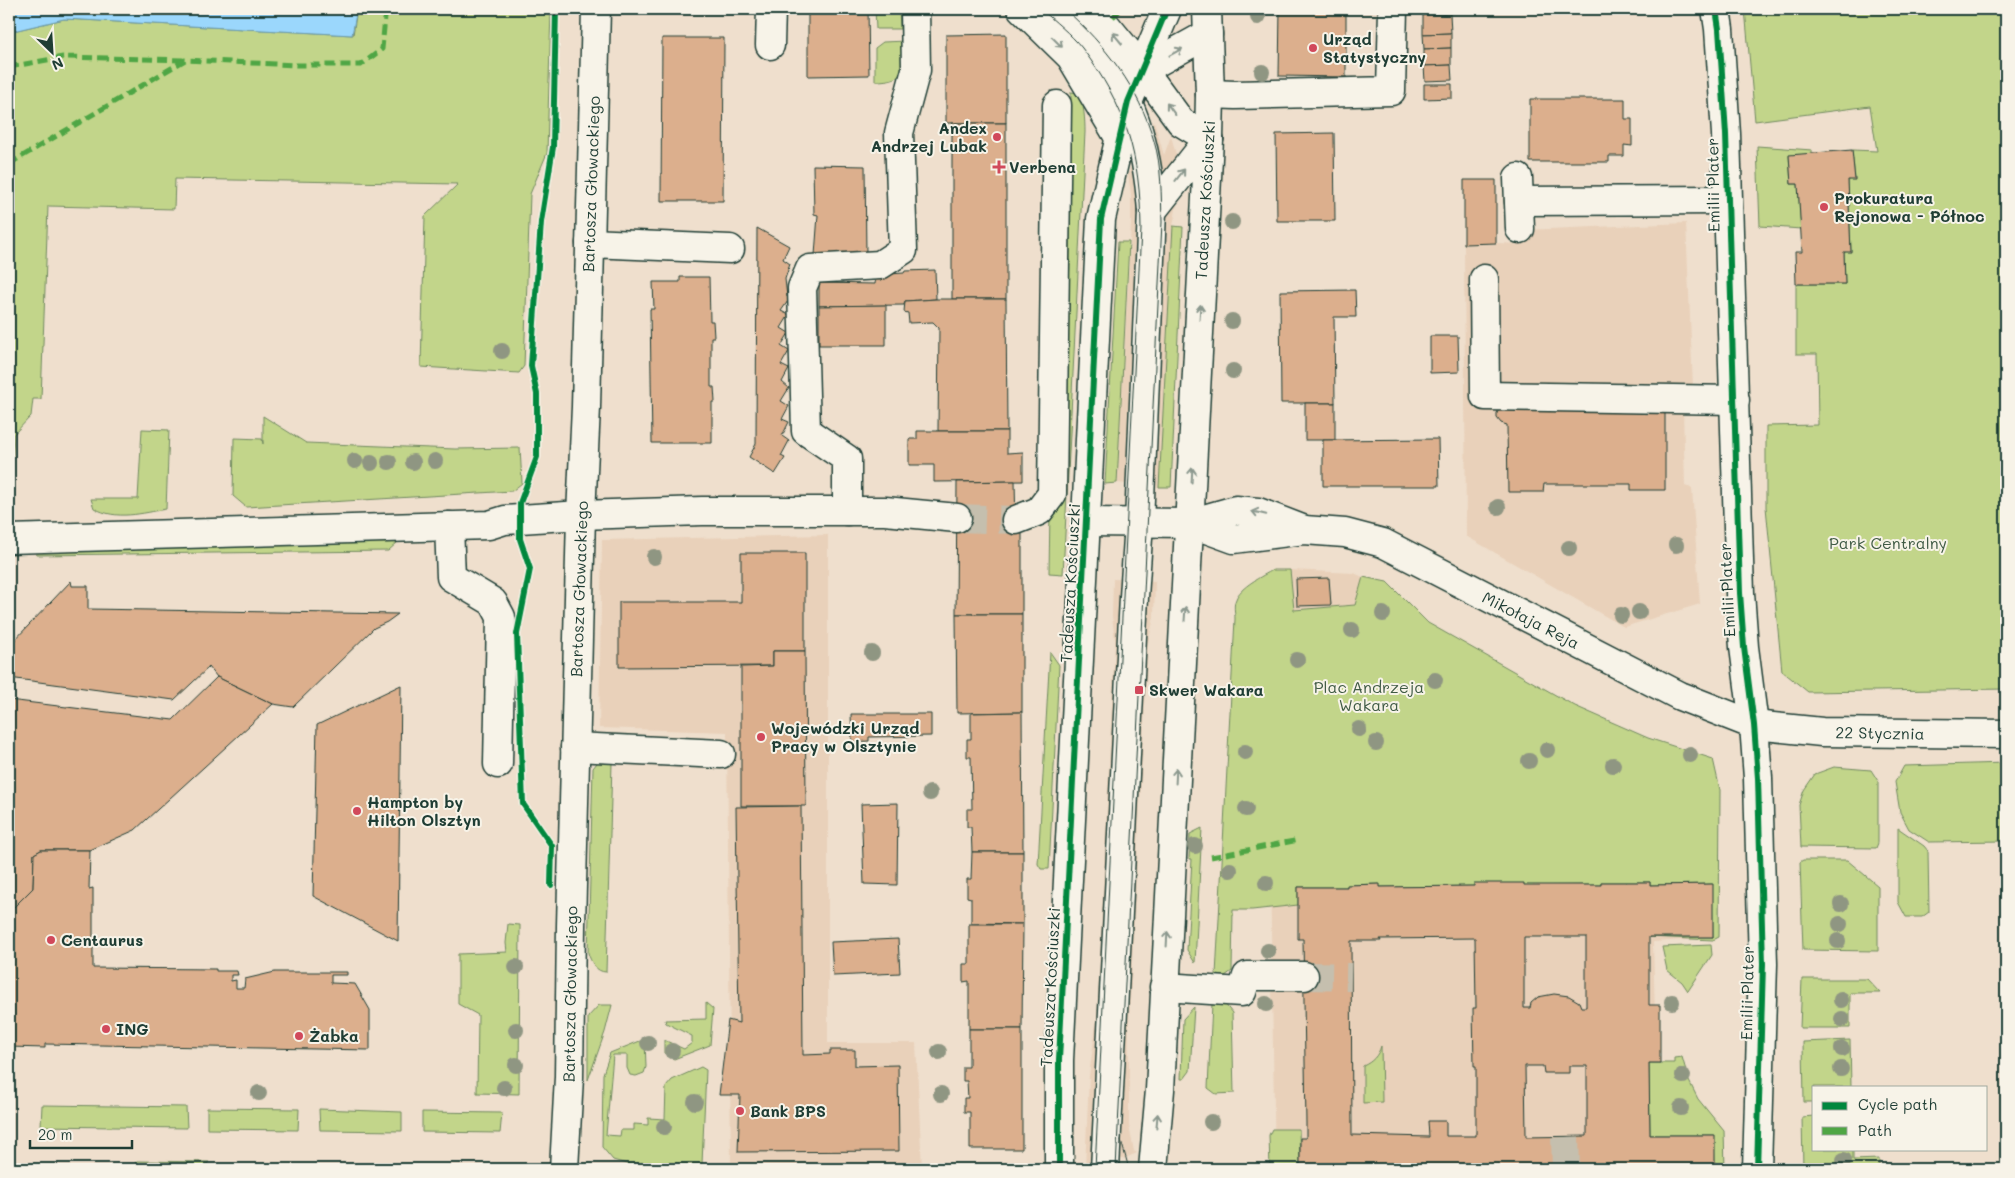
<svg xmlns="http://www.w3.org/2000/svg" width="2015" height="1178" font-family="Mali,sans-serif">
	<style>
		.built { fill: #e9d1ba }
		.green { fill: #c2d58a; stroke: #70895f }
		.water { fill: #9bd7fc; stroke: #6999ac }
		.building { fill: #dcaf8d; stroke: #1f3d34; fill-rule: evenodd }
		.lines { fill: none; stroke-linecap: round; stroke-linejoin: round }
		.minor-tunnel { stroke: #c5bfae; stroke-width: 28; stroke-dasharray: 28 14; stroke-linecap: butt }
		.minor-casing { stroke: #1f3d34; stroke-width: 31 }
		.minor { stroke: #f7f3e8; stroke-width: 28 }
		.tram { stroke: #1f3d34; stroke-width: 1 }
		.quiet { stroke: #4fa644; stroke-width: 5; stroke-dasharray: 10 5; stroke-linecap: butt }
		.cycleway-casing { stroke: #f7f3e8; stroke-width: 9 }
		.cycleway { stroke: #00873e; stroke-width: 6 }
		.tree { fill: #8f9682 }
		.oneway { stroke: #8b988e }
		.poi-dot { fill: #d1495b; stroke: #f7f3e8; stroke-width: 2 }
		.labels { text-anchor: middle; stroke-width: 4; stroke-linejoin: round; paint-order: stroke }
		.poi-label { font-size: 16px; font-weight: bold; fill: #1f3d34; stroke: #f7f3e8; text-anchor: start }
		.street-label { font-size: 16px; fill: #1f3d34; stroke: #f7f3e8 }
		.park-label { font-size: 16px; fill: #405b45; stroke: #f7f3e8 }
	</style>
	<rect width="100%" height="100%" fill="#efdfcd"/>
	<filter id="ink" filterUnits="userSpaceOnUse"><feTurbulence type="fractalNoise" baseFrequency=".02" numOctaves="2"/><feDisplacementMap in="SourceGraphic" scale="10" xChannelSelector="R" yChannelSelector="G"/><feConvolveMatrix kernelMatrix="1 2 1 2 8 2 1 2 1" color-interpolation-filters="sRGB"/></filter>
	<g filter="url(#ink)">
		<g class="built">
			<polygon points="1154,121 1164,155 1171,136 1182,177 1173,226 1159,487 1117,483 1131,224 1131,194 1128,174"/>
			<polygon points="1686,223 1693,387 1683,409 1685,486 1692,488 1700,604 1624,627 1466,536 1464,244 1496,243 1524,244 1525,230"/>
			<polygon points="828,535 828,1043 916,1043 922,1169 731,1169 727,732 599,728 602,540"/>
			<polygon points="1290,570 1354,573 1363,577 1356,605 1294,610"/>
			<polygon points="1113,579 1155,581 1154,617 1148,643 1129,1022 1129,1126 1134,1151 1137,1153 1099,1169 1085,1169 1089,1076 1097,1017 1115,640 1112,616"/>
			<polygon points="1717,865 1718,938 1653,942 1658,1127 1719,1129 1718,1169 1275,1169 1270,869"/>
		</g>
		<g class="green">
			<polygon points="357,9 551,9 547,153 530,194 524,366 519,373 421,367 425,216 458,184 175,179 174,209 48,206 41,399 33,399 31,416 14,434 9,520 9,32 64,19 353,35"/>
			<polygon points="875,9 899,9 900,29 876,29"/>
			<polygon points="1745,9 2006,9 2006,689 1808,692 1782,671 1766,507 1766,426 1818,425 1817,354 1796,354 1796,284 1845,284 1844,252 1851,251 1848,180 1855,179 1852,150 1877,151 1870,106 1755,121"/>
			<path d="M906 41C905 68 908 81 875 81V48L883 42Z"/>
			<path d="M1071 92 1079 93C1084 105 1085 119 1085 132L1063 574 1049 573 1050 511 1066 417 1070 251Z"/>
			<polygon points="1757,146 1812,150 1812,154 1789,156 1791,184 1798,184 1801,229 1760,226"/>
			<polygon points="1173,226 1183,227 1171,487 1159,487"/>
			<polygon points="1118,242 1129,242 1117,483 1105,484"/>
			<polygon points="263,416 306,443 455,449 520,448 522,483 512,491 246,507 233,496 234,438 262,439 263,444"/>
			<path d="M142 429 169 430 166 509C143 513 116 521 94 508L91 499H138Z"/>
			<polygon points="398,542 388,551 37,555 33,546"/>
			<path d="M1273 570H1290L1294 610 1355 605 1363 577 1387 582 1428 623 1575 706 1648 738 1713 759 1720 790 1719 937 1713 940 1649 937H1713L1712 884 1650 885V882H1601V885L1380 887 1379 884 1348 885 1347 887H1298V905L1252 910H1233L1232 971 1225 976 1216 975 1235 619C1235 612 1233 605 1236 599 1240 587 1262 576 1273 570Z"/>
			<polygon points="1050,652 1059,665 1049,869 1041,869 1038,864"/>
			<path d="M601 758 612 763 606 972C596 972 591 962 588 953L593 768Z"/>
			<polygon points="2006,763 2006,841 1929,842 1909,829 1900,812 1895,782 1904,766"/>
			<polygon points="1834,767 1871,770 1878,781 1878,843 1876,848 1801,847 1799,805 1804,790 1815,774"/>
			<polygon points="1202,828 1195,963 1187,950 1192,859 1189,859 1190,834"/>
			<polygon points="1898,828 1924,846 1928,851 1929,912 1922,917 1906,917 1898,902"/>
			<polygon points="1803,860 1847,860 1878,886 1878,951 1803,950 1800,862"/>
			<polygon points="508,924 520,925 519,1094 477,1093 478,1015 458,1004 458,954 507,952 506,943"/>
			<polygon points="1711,945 1712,955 1688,991 1682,982 1667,970 1662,947"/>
			<polygon points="1802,979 1867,979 1880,993 1850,993 1850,1028 1800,1028"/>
			<polygon points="706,1003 713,1009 710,1045 674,1059 664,1053 664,1040 684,1049 692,1043 692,1036 666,1023 665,1020 706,1019"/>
			<polygon points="1212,1004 1225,1004 1232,1013 1234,1093 1216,1094 1208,1088"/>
			<polygon points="599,1005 612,1005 605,1032 588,1080 588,1017"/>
			<polygon points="1194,1007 1190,1071 1184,1079 1181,1079 1183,1019"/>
			<polygon points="645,1039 646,1067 644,1073 636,1076 630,1075 627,1068 627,1055 613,1055 606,1135 620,1136 621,1130 634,1130 634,1124 648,1125 648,1118 665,1119 666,1087 672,1080 701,1067 706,1070 702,1164 627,1164 613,1160 602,1147 603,1074 610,1053"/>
			<polygon points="1850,1040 1851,1087 1814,1087 1814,1102 1804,1102 1803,1042"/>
			<path d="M1381 1046 1382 1102 1363 1103V1066C1372 1062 1378 1056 1381 1046Z"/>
			<polygon points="1682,1057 1689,1081 1698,1099 1724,1131 1725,1169 1715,1169 1714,1135 1650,1135 1649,1063 1674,1063 1674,1058"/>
			<polygon points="42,1105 186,1107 187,1128 41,1126"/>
			<polygon points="207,1108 299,1109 298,1130 207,1129"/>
			<polygon points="319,1109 402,1112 402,1131 320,1130"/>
			<polygon points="422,1112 502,1113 500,1133 422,1132"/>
			<polygon points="1814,1116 1814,1149 1853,1149 1853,1160 1879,1159 1879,1169 1803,1169 1802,1117"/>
			<polygon points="1272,1129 1299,1129 1300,1169 1270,1169 1269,1135"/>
			<polygon points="137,1161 209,1162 201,1169 129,1169"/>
		</g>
		<polygon class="water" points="9,9 357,9 352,35 64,19 9,32"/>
		<g class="building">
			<polygon points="808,9 868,9 869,75 808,76"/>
			<polygon points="1280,9 1346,9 1346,77 1279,76"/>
			<polygon points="1450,14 1451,33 1423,34 1423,15"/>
			<polygon points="1451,33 1451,48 1424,49 1423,34"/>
			<polygon points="1006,34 1006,123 946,123 946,35"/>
			<polygon points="662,38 724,38 723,201 661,201"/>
			<polygon points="1451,48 1451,65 1424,66 1424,49"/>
			<polygon points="1451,65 1452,80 1425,81 1424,66"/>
			<polygon points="1424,84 1452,84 1452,98 1424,99"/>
			<polygon points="1530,99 1625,99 1625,119 1632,119 1632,146 1624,145 1624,156 1609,156 1609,162 1530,162"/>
			<rect x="952" y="123" width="54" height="176"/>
			<polygon points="1334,133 1335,221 1277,221 1276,134"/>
			<polygon points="1852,150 1855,180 1848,180 1851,252 1844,252 1845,284 1796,284 1795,252 1802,252 1798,184 1791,184 1789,155"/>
			<polygon points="813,165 865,166 866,255 815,255 818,215 814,214"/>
			<polygon points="1464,180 1496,180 1496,243 1464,244"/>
			<polygon points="757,228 789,246 783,259 790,264 785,279 787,297 790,298 781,311 789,315 781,328 789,333 781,346 789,351 781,365 789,369 782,382 789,388 781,401 789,406 782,419 789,422 782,436 789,441 781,456 785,458 775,474 749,457 756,444"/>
			<polygon points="935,270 936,299 905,301 904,305 819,306 819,283 875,284 876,275 904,273 905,271"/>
			<polygon points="680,277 709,277 710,321 713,321 714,337 711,337 711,387 714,387 715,402 712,402 712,443 652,443 650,309 654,309 653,282 680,282"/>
			<polygon points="1355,290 1356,317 1334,317 1335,403 1281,403 1280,291"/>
			<polygon points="936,299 1006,299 1007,431 938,431 939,328 933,322 909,323 908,313 904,312 905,301"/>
			<polygon points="886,305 886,345 819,345 819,306"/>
			<polygon points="1430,336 1458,336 1459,372 1430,373"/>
			<rect x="1305" y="403" width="30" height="37"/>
			<polygon points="1512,407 1515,411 1665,409 1665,490 1631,490 1631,484 1544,484 1543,492 1508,492 1507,425 1501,423 1497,418 1497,413 1499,410"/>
			<polygon points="917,431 1007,431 1007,453 1023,452 1023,481 934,482 934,465 909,465 909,439 917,439"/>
			<polygon points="1438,439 1439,486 1323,486 1323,440"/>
			<polygon points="1015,481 1016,532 1022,531 1022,614 956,614 957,482"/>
			<polygon points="741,553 805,553 805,651 773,651 773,666 619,667 619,602 741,602"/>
			<polygon points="1329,578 1331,605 1297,606 1296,579"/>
			<polygon points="71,581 72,586 88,586 88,609 398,614 387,622 374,628 293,707 273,704 217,677 209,667 174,700 9,678 9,646"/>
			<polygon points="956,614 1022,614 1022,712 957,713"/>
			<polygon points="773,651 805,651 806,806 741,806 741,667 773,666"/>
			<polygon points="217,677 273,704 135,830 90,850 41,850 34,854 33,888 9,912 9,700 173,720"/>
			<polygon points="401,685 398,941 313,896 317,725"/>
			<polygon points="1022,712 1023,852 972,852 971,827 967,827 967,809 972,809 971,757 967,757 967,739 971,739 971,713"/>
			<polygon points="851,714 931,714 931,736 869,737 869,741 852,742"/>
			<polygon points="898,803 897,885 864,884 861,804"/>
			<polygon points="801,806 803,1055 830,1054 830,1050 855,1050 855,1066 898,1065 899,1151 738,1152 740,1095 719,1095 728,1020 739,1023 736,807"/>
			<polygon points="41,850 90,850 89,889 93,888 93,968 216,969 216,971 237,971 238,975 231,975 231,981 236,980 236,988 244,988 245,979 275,972 347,972 347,975 331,975 331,983 355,984 370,1010 370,1050 45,1044 45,1048 9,1047 9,912 33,888 34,854"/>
			<polygon points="972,852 1023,852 1023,924 971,923 971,898 967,897 967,879 971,879"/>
			<path d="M1601 882H1650V885L1713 884V937H1649V1005H1660V1063H1649L1650 1135H1715V1169H1300V1138H1306V1123L1303 939H1298V887H1347V885L1380 884V887L1474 886V883H1524V885H1601ZM1524 937H1586V1007H1581L1579 1002 1569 996 1554 994 1538 997 1531 1003 1530 1008H1524ZM1475 938 1476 1008H1473L1474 1066H1476V1136H1446V1121H1428L1429 1137 1352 1135 1351 941H1381L1380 939ZM1525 1066H1543L1544 1073H1569V1066H1587V1136L1526 1137Z"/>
			<polygon points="969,924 1023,924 1022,1029 969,1029 969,981 963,982 963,964 969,964"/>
			<polygon points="898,939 900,973 833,976 831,942"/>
			<polygon points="969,1029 1022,1029 1022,1149 970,1149 970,1112 964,1112 964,1098 968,1098 967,1081 963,1081 963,1067 969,1067"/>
		</g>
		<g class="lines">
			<g class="minor-tunnel">
				<polyline points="957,518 1016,520"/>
				<polyline points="1304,976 1351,977"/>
				<polyline points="1565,1137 1566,1169"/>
			</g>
			<defs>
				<g id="minor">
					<polyline points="1022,9 1071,57 1120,139"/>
					<path d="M1052 9C1064 20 1078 30 1089 42 1133 95 1147 144 1152 211L1139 523 1134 597 1105 1169"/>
					<polyline points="1089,9 1105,24 1143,70 1181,122 1209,139"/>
					<polyline points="1716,9 1719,29 1726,134 1740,593 1744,647 1754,725 1758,778 1763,964 1757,1169"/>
					<polyline points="770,45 771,9"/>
					<polyline points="1143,70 1208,34"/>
					<polyline points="1210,94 1235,95 1391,91 1393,9"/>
					<polyline points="1518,178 1520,229"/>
					<polyline points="1519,201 1727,200"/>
					<polyline points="1152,211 1209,139"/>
					<polyline points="590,243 730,249"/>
					<polyline points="1484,279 1485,396 1735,400"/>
					<polyline points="847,511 847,459 806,431 802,288 810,269 880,265 903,250 899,133 916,70 915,9"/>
					<polyline points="1016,520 1039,511 1052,494 1057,105"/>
					<polyline points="1086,522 1190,523 1236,510 1258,512 1302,529"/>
					<polyline points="1190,523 1234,539 1304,530 1345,533 1383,543 1680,696 1754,725 1822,732 2006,734"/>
					<polyline points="449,526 451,577 493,602 501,617 498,764"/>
					<polyline points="9,539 489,525 505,520 581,515 702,511 885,511 957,518"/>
					<polyline points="575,747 721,754"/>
					<polyline points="1164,987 1242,992 1247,976 1304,976"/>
					<polyline points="564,1169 569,1077 571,926 581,515 586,407 596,9"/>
					<polyline points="1059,1169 1059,1060 1101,219 1128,102 1167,9"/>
					<polyline points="1153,1169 1160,1090 1209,139 1210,94 1207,9"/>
				</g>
			</defs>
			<use href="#minor" class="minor-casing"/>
			<use href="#minor" class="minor"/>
			<g class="tram">
				<path d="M1041 9C1054 21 1071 34 1082 48 1127 108 1140 155 1141 229L1095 1169"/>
				<path d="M1065 9C1106 46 1139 88 1154 141 1162 167 1161 195 1162 222L1116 1169"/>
				<polyline points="1121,1140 1129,1169"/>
			</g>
			<g class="quiet">
				<polyline points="1113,17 1121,9"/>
				<polyline points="9,67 63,57 185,60"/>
				<polyline points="9,164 185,60 298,65 361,65 382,49 385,17 383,9"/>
				<polyline points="1211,857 1299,840"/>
			</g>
			<defs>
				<g id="cycleway">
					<polyline points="1716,9 1719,29 1726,134 1740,593 1744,647 1754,725 1758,778 1763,964 1757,1169"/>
					<polyline points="551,885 552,846 523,804 517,634 530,569 520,539 520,503 537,457 537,394 531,366 541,222 553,147 556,9"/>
					<polyline points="1059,1169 1059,1060 1101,219 1128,102 1167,9"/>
				</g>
			</defs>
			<use href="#cycleway" class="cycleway-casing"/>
			<use href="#cycleway" class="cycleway"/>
		</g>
		<g class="tree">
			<circle cx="1258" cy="17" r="8"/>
			<circle cx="1262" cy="72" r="8"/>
			<circle cx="1232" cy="222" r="8"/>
			<circle cx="1232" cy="321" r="8"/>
			<circle cx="502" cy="351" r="8"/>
			<circle cx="1233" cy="371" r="8"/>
			<circle cx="355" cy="461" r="8"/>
			<circle cx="435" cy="461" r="8"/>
			<circle cx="389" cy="462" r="8"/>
			<circle cx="413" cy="462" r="8"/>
			<circle cx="371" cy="463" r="8"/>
			<circle cx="1498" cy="507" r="8"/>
			<circle cx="1676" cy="545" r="8"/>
			<circle cx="1569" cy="548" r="8"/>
			<circle cx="654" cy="557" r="8"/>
			<circle cx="1639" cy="612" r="8"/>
			<circle cx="1383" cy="614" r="8"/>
			<circle cx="1621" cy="615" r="8"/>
			<circle cx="1352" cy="630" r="8"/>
			<circle cx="872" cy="653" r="8"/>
			<circle cx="1297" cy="660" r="8"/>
			<circle cx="1435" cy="680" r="8"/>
			<circle cx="1359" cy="729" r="8"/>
			<circle cx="1376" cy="743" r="8"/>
			<circle cx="1547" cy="750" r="8"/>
			<circle cx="1245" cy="752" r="8"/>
			<circle cx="1690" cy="755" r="8"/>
			<circle cx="1529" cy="761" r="8"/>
			<circle cx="1613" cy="765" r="8"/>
			<circle cx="930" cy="793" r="8"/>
			<circle cx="1246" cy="809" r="8"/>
			<circle cx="1195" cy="846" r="8"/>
			<circle cx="1230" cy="870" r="8"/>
			<circle cx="1266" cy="883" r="8"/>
			<circle cx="1841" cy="904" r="8"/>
			<circle cx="1840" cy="924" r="8"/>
			<circle cx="1838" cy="941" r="8"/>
			<circle cx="1268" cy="951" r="8"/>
			<circle cx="516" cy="967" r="8"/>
			<circle cx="1841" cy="1000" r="8"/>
			<circle cx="1672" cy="1002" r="8"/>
			<circle cx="1266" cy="1004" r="8"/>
			<circle cx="1842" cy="1019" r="8"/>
			<circle cx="516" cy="1030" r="8"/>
			<circle cx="648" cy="1043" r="8"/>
			<circle cx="1842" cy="1049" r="8"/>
			<circle cx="672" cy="1051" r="8"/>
			<circle cx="939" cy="1052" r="8"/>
			<circle cx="516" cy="1065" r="8"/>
			<circle cx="1841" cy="1069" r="8"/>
			<circle cx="1683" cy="1076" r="8"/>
			<circle cx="504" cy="1088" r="8"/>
			<circle cx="259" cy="1093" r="8"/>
			<circle cx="941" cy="1094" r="8"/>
			<circle cx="695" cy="1102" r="8"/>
			<circle cx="1681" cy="1108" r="8"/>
			<circle cx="1211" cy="1122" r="8"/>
			<circle cx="664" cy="1127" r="8"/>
			<circle cx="1844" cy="1160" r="8"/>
		</g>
		<defs><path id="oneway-shaft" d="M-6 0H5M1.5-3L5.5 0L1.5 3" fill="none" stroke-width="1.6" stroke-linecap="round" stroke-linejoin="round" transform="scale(1.25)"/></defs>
		<g class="oneway">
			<use href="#oneway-shaft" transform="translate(1117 38) rotate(-130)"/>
			<use href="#oneway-shaft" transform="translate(1057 42) rotate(45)"/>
			<use href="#oneway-shaft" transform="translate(1176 52) rotate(-29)"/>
			<use href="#oneway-shaft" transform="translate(1171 109) rotate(-126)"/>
			<use href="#oneway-shaft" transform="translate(1180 175) rotate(-52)"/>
			<use href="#oneway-shaft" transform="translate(1200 312) rotate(-87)"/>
			<use href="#oneway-shaft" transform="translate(1192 475) rotate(-87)"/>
			<use href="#oneway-shaft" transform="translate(1259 513) rotate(-166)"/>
			<use href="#oneway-shaft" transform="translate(1185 614) rotate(-86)"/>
			<use href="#oneway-shaft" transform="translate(1176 776) rotate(-87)"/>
			<use href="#oneway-shaft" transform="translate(1167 939) rotate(-87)"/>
			<use href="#oneway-shaft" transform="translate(1157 1121) rotate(-85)"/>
		</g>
	</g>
	<g class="poi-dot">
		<circle cx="1313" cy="48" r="5"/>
		<circle cx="997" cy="137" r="5"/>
		<path d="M996.5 159.5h5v5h5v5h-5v5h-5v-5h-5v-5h5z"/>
		<circle cx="1824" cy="207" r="5"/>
		<rect x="1134" y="685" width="10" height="10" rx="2.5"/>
		<circle cx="761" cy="737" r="5"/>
		<circle cx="357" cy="811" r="5"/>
		<circle cx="51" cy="940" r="5"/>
		<circle cx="106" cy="1029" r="5"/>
		<circle cx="299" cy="1036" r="5"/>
		<circle cx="740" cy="1111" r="5"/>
	</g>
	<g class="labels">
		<g class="poi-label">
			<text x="1323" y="45">Urząd<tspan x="1323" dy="18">Statystyczny</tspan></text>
			<text x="987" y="134" text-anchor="end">Andex<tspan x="987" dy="18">Andrzej Lubak</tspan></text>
			<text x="1009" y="173">Verbena</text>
			<text x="1834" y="204">Prokuratura<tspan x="1834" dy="18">Rejonowa - Północ</tspan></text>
			<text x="1149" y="696">Skwer Wakara</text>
			<text x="771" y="734">Wojewódzki Urząd<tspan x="771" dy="18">Pracy w Olsztynie</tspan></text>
			<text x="367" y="808">Hampton by<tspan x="367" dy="18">Hilton Olsztyn</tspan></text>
			<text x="61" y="946">Centaurus</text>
			<text x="116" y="1035">ING</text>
			<text x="309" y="1042">Żabka</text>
			<text x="750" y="1117">Bank BPS</text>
		</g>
		<g class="street-label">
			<text transform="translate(591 184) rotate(-88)" y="6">Bartosza Głowackiego</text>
			<text transform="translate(1713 185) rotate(-91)" y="6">Emilii Plater</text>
			<text transform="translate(1205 200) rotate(-87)" y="6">Tadeusza Kościuszki</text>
			<text transform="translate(1070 583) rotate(-87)" y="6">Tadeusza Kościuszki</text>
			<text transform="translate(579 589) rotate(-88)" y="6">Bartosza Głowackiego</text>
			<text transform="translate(1727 590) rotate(-93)" y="6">Emilii Plater</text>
			<text transform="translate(1531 620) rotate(27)" y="6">Mikołaja Reja</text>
			<text transform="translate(1880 733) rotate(1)" y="6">22 Stycznia</text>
			<text transform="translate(1050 987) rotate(-87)" y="6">Tadeusza Kościuszki</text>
			<text transform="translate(1747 993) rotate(-89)" y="6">Emilii Plater</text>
			<text transform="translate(570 994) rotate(-89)" y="6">Bartosza Głowackiego</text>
		</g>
		<g class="park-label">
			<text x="1888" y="549">Park Centralny</text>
			<text x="1369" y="693">Plac Andrzeja<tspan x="1369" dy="18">Wakara</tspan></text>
		</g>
	</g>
	<rect width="2015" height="1178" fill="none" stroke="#f7f3e8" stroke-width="30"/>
	<rect x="15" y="15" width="1985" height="1148" fill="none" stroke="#1f3d34" stroke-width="2" filter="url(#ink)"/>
	<rect x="1812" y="1086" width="175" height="65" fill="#f7f3e8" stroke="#a1aaa0"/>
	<rect x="1822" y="1102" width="25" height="8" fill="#00873e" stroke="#a1aaa0"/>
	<text x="1858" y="1110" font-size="15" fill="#1f3d34">Cycle path</text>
	<rect x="1822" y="1127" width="25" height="8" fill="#4fa644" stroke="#a1aaa0"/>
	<text x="1858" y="1136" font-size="15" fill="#1f3d34">Path</text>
	<g transform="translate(52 52) rotate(155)" stroke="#f7f3e8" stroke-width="4" paint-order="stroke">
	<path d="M0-4L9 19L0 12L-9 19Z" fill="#1f3d34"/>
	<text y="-8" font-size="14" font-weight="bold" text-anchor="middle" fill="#1f3d34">N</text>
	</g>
	<path d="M30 1140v8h102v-8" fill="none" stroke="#1f3d34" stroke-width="2.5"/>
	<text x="38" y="1140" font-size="15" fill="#1f3d34" stroke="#f7f3e8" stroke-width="4" paint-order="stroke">20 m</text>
</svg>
